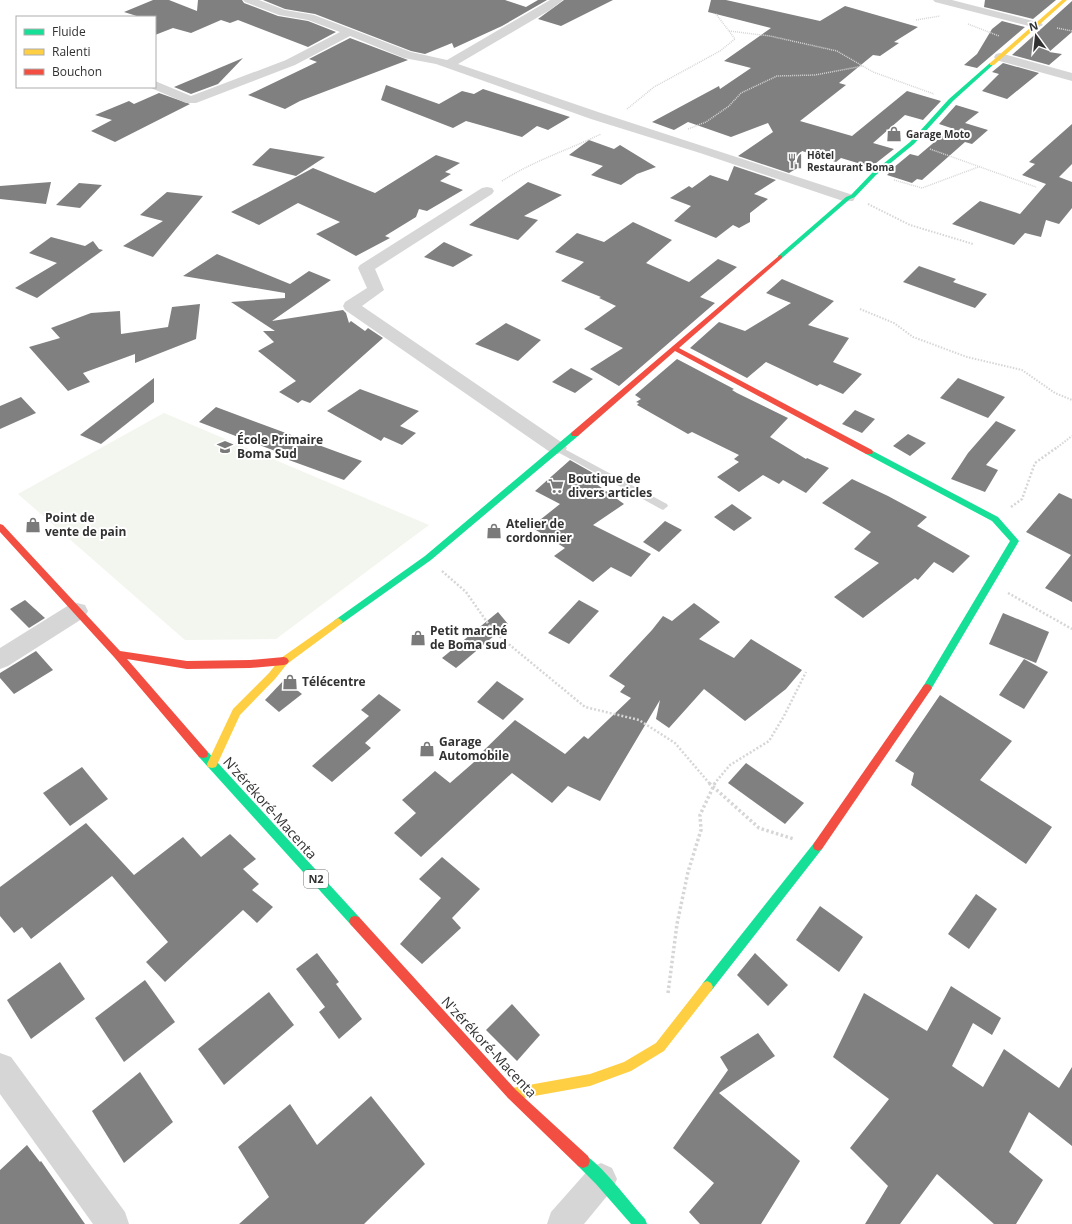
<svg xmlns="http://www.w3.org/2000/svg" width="1072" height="1224" font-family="'Open Sans',sans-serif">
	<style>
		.green { fill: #f2f6ee }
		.building { fill: #808080 }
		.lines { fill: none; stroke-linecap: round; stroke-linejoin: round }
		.path-far3 { stroke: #d6d6d6; stroke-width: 1.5; stroke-dasharray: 1 1; stroke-linecap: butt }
		.path-far2 { stroke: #d6d6d6; stroke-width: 2; stroke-dasharray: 1.5 1.5; stroke-linecap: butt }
		.path-far1 { stroke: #d6d6d6; stroke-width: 2.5; stroke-dasharray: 2 2; stroke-linecap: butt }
		.path { stroke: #d6d6d6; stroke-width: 3.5; stroke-dasharray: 2.5 2.5; stroke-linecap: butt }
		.lane { fill: #d6d6d6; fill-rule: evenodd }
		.street { fill: #d6d6d6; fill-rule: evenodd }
		.fast { fill: #16e098; fill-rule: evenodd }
		.slow { fill: #ffcf43; fill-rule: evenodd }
		.jam { fill: #f24e42; fill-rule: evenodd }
		.labels { text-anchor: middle; stroke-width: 4; stroke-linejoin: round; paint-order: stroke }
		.far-poi-label { font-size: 10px; font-weight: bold; fill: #323232; stroke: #fff; text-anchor: start }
		.shield { fill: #fff; stroke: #707070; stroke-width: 1 }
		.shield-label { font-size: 11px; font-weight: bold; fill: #323232 }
		.poi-label { font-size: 12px; font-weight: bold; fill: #323232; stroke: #fff; text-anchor: start }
		.near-street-label { font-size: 14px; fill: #323232; stroke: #fff }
	</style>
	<rect width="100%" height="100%" fill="#fff"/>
	<polygon class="green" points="164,413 429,525 276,639 185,640 18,494"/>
	<g class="building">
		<polygon points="153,0 169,0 197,11 198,0 242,0 244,3 278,16 308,21 336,32 308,47 238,20 230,23 221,20 191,33 173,28 155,35 155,17 140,17 124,12"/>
		<polygon points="263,0 505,0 526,7 538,0 547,0 502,26 454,48 452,43 425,54 411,51 315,14 285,9"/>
		<polygon points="564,0 613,0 561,26 538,19"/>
		<polygon points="711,0 726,0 820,21 845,6 918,27 894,42 899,43 880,56 873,55 839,83 846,85 800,121 852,136 907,91 941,101 923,120 905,115 873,143 894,149 871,167 841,158 836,162 802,151 801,166 789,173 738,156 773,132 768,123 731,137 688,122 674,130 652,122 719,86 720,89 751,68 724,61 771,28 708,12"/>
		<polygon points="985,0 1056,0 1033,19 984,7"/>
		<polygon points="1072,1 1072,32 1049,52 1062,54 1049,65 1012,55"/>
		<polygon points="1002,21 1025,27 977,68 964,65 977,54 992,29"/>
		<polygon points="350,38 408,60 300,101 285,109 248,95 317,62 309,59"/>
		<polygon points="243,58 218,84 191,94 174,87"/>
		<polygon points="1003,63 1039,73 1007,99 982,91 999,74 992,72"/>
		<polygon points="386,85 439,104 462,91 474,94 483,89 570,117 548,130 537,126 522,137 466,121 453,128 381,100"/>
		<polygon points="159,93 190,104 115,142 91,131 112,120 95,115 129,101 134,104"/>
		<polygon points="956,105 979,112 965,123 988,130 972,144 965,142 922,180 917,179 912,183 887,175 889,173 887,173 910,154 918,156 951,128 939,124"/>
		<polygon points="1072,124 1072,164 1059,177 1072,182 1072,208 1059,224 1046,220 1041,237 1025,233 1014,245 952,224 980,201 1020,214 1046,184 1022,175 1035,164 1029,162"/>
		<polygon points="589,140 614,149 620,145 656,167 637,174 621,185 591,175 603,166 569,155"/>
		<polygon points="270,148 325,157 296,176 252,165"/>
		<polygon points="436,155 460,163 445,172 451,174 440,181 463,190 427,211 419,209 416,217 385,236 390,238 356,256 316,234 340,222 298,203 259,225 231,212 313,168 375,193"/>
		<polygon points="734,166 776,180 754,194 768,199 750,213 750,222 739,228 733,225 716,238 674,221 691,206 670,198 689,186 692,188 710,175 728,181"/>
		<polygon points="51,182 46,204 0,199 0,186"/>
		<polygon points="528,182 562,195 524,216 538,220 518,240 469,225"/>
		<polygon points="79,183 102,185 80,208 56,205"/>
		<polygon points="167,192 203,196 153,257 123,246 163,221 140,215"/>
		<polygon points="633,222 672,240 646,263 689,282 718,259 737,267 700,297 715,303 619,386 590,369 623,348 584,329 616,306 599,298 601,297 561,281 584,262 555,252 577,233 604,242"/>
		<polygon points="51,237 85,246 93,241 99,249 103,250 37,298 15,288 57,263 29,253"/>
		<polygon points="444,242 473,255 453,267 424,257"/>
		<polygon points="217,254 290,284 309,271 331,280 272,321 343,310 346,313 349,323 351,321 365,331 368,328 383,338 310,403 302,400 298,403 279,392 296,381 258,351 274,342 263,331 275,331 231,302 285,298 285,293 183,276"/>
		<polygon points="919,266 956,279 953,282 987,294 975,308 903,282"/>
		<polygon points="782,279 834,301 808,325 849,338 833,362 862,374 843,394 820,384 817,386 766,362 747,378 690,348 719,322 745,331 791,303 766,293"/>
		<polygon points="200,304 196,339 135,363 135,354 83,373 90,382 68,391 29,347 60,338 51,328 91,313 120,311 121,334 168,327 172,307"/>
		<polygon points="506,323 541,340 518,361 475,344"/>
		<polygon points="677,359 734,389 732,390 737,393 788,418 770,437 806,459 807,458 829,468 806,493 783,480 779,484 763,475 739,492 717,477 739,462 734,459 739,455 692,432 688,434 637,405 639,403 636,402 641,399 635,395"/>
		<polygon points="571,368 593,379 575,393 552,382"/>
		<polygon points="154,378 154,402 101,444 80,435"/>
		<polygon points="958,378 1005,397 988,418 940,398"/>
		<polygon points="360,389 419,411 400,426 416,433 402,445 384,437 381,441 327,411"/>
		<polygon points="21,397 36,413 0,429 0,406"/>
		<polygon points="216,407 275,429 362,461 344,480 275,455 278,452 199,422"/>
		<polygon points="855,410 875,419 862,433 842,424"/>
		<polygon points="996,421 1016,430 986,465 998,470 985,492 951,479 968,453"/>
		<polygon points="908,434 926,443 910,456 893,446"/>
		<polygon points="570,460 593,473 588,478 624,504 593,525 651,554 631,577 611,567 593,582 554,556 565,548 531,527 560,504 535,491"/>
		<polygon points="852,479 888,496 927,517 917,526 970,556 953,573 934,562 918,580 915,578 863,618 834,597 879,563 854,549 871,532 822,503"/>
		<polygon points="1059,493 1072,499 1072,602 1045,588 1071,555 1026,532"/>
		<polygon points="732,504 752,518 734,531 714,517"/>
		<polygon points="665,521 682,530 659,552 643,542"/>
		<polygon points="25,600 45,618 29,628 10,609"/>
		<polygon points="579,600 599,611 569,644 548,633"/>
		<polygon points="694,603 720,622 699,639 734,658 751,639 802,670 786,689 745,721 704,689 669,728 656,719 660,700 600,801 568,786 552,803 512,773 421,857 394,833 416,813 402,800 435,771 450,783 481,756 479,755 515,720 565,754 584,736 588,739 631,698 620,692 625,686 609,676 652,630 663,616 672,621"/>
		<polygon points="498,612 508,624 456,668 442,658"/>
		<polygon points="1003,613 1049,632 1036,663 989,644"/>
		<polygon points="36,651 53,670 14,694 0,678 0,673"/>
		<polygon points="1024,659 1048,672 1024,709 999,695"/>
		<polygon points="284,680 302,694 279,712 265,700"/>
		<polygon points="497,681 524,699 503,720 477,702"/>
		<polygon points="379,694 401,710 365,743 371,748 332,782 312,766 369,716 361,710"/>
		<polygon points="940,695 1012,741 980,780 1052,827 1026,864 911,785 914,773 895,761"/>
		<polygon points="746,763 804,803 785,824 728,783"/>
		<polygon points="82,767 108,799 70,826 43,793"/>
		<polygon points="86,823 134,875 183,837 201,857 230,834 256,859 243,869 259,884 252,890 273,907 257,923 243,910 165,982 146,962 168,942 112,876 31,939 22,927 14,933 0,916 0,887"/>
		<polygon points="442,857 480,889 452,918 461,928 422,964 400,944 441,898 419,879"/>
		<polygon points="976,894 997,909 969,949 948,934"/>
		<polygon points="820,906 863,937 839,972 796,940"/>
		<polygon points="317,953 339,982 336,984 362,1019 339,1039 319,1012 325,1007 296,969"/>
		<polygon points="755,953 788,985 768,1006 737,975"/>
		<polygon points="60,962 85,999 31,1039 7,1000"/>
		<polygon points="145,980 175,1022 124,1062 95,1018"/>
		<polygon points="951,986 1001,1018 992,1035 973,1023 952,1066 983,1087 1004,1049 1059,1088 1072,1067 1072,1146 1029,1112 1009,1152 1043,1180 1016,1224 994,1224 937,1174 900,1224 865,1224 888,1186 850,1148 889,1099 833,1057 864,993 927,1031"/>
		<polygon points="269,992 294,1025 224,1085 198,1049"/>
		<polygon points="512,1004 540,1035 517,1061 486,1030"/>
		<polygon points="758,1033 775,1056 719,1093 800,1161 761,1224 700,1224 689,1212 714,1183 673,1148 728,1070 720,1057"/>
		<polygon points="140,1072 173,1122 124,1163 92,1111"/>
		<polygon points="371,1096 425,1164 364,1224 239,1224 269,1197 238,1147 290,1104 317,1145"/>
		<polygon points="27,1145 40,1162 41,1161 85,1224 0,1224 0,1170"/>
	</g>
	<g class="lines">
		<g class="path-far3">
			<polyline points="916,20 940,16"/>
			<polyline points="968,24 999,36"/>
			<polyline points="1057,28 1072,31"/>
			<polyline points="729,31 770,36 837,51 873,72 934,94"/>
			<polyline points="627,109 654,87 720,51 735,39 716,14"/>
			<polyline points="688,129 706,122 729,106 741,93 777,76 815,75 863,66"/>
			<polyline points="930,149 1036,187"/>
			<polyline points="894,180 922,188 981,166"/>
			<path d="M502 181C533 161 568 150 601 134"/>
		</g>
		<g class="path-far2">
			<polyline points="868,204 910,225 973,244"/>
			<polyline points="860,309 894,323 913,337 967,357 1022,370 1055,393 1072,400"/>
			<polyline points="1055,449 1072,436"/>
		</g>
		<g class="path-far1">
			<polyline points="1011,507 1022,499 1035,463 1056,448"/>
			<polyline points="442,571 466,592 494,632 585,707 639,720 675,743 710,784"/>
			<polyline points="1008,593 1072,629"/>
			<polyline points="714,784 730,765 769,741 784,716 806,672"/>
		</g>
		<g class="path">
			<polyline points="709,783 759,828 794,839"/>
			<polyline points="668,993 677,924 688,872 701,830 700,815 715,783"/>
		</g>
		<polygon class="lane" points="557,445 667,504 668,506 663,510 659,508 554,450 552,448 554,446"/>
		<g class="street">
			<polygon points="243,0 259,0 285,10 314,15 411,52 447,60 550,0 563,0 550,10 458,64 601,113 853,195 855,198 853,201 843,201 700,153 591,119 436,64 404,58 350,36 295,65 196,103 186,103 151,88 155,87 155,81 191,96 286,60 340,32 308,20 279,15 245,2"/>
			<polygon points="933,0 952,0 1041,23 1043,25 1037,28 935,2"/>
			<polygon points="1000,53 1072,73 1072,81 996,60 994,57 996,54"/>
			<polygon points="487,187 492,188 494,191 492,194 375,269 384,290 362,306 564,444 567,448 564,452 557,454 550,452 345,310 343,306 345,302 367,288 358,268 360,265 482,188"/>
			<polygon points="77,603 85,605 88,611 85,617 8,666 0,669 0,648 69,605"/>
			<polygon points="0,1053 11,1057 125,1212 129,1224 93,1224 0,1094"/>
			<polygon points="601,1163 612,1168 617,1179 612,1190 584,1224 547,1224 551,1212 590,1168"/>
		</g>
		<g class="fast">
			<polygon points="990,63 994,64 953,101 914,144 876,175 855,197 850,199 782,258 778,258 778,256 846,197 851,195 872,173 910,142 949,99"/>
			<polygon points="575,431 578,432 579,434 578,436 431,560 341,624 335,624 333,622 335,620 425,556 572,432"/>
			<polygon points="869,449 998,517 1019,541 930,691 927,692 924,691 922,688 924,685 1010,541 992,521 866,454 865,452"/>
			<polygon points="203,750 207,751 359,917 361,921 359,925 355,926 351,925 199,757 198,754 199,751"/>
			<polygon points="818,841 822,843 823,846 822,849 711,991 707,993 703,991 701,987 703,983 814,843"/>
			<path d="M583 1154C599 1161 632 1205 645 1219L647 1224H631L596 1184 578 1166 576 1161 578 1156Z"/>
		</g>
		<g class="slow">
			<polygon points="1062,0 1067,0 994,65 990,65 990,63"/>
			<polygon points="338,618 341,620 343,622 341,624 287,664 275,679 240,715 216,767 212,768 208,767 207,764 233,709 269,673 281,658"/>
			<polygon points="707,981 711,983 713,987 711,991 664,1051 631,1071 590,1086 512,1100 508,1098 506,1094 508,1090 512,1088 590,1074 624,1062 656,1043 703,983"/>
		</g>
		<g class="jam">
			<polygon points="780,255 782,256 782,258 679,348 872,450 873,452 872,454 866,454 675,351 578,436 572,436 571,434 572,432"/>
			<polygon points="0,524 3,525 120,651 187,661 250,660 284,657 287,658 289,661 287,664 284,665 250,668 187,669 127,659 207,751 208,754 207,757 203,758 199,757 114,657 0,532"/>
			<polygon points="927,684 930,685 932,688 930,691 822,849 818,851 814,849 813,846 814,843 924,685"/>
			<polygon points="355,916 359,917 516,1090 588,1156 590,1161 588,1166 583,1168 578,1166 508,1098 351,925 349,921 351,917"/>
		</g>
	</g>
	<defs>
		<symbol id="shop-bare" viewBox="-9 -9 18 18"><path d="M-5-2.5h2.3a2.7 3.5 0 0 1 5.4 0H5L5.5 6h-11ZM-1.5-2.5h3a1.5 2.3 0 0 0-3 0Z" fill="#7a7a7a" stroke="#fff" stroke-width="2.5" paint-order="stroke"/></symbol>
		<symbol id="restaurant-bare" viewBox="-9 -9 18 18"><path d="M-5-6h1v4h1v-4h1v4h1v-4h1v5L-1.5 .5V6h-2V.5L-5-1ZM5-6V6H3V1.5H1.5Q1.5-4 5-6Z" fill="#7a7a7a" stroke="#fff" stroke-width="2.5" paint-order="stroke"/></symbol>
		<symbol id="school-bare" viewBox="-9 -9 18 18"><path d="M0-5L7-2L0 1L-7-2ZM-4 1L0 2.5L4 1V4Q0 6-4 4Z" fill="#7a7a7a" stroke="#fff" stroke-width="2.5" paint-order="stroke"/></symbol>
		<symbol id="supermarket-bare" viewBox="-9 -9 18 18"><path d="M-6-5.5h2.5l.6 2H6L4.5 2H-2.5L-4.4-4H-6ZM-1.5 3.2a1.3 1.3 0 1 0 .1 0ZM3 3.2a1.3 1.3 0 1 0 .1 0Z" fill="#7a7a7a" stroke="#fff" stroke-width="2.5" paint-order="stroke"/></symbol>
	</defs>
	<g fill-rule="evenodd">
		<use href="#shop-bare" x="883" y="123" width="22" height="22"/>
		<use href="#restaurant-bare" x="784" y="150" width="22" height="22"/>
		<use href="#school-bare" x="214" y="436" width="22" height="22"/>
		<use href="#supermarket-bare" x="545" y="475" width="22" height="22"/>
		<use href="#shop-bare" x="22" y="514" width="22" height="22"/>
		<use href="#shop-bare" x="483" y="520" width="22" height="22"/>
		<use href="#shop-bare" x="407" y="627" width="22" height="22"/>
		<use href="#shop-bare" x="279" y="671" width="22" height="22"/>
		<use href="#shop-bare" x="416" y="738" width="22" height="22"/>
	</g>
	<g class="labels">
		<g class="far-poi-label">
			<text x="906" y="138">Garage Moto</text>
			<text x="807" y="159">Hôtel<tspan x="807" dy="12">Restaurant Boma</tspan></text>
		</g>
		<rect class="shield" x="304" y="870" width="24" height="18" rx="3"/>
		<g class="shield-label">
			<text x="316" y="883">N2</text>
		</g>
		<g class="poi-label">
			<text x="237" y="444">École Primaire<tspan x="237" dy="14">Boma Sud</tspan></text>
			<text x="568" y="483">Boutique de<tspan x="568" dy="14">divers articles</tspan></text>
			<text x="45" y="522">Point de<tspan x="45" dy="14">vente de pain</tspan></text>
			<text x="506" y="528">Atelier de<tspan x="506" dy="14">cordonnier</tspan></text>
			<text x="430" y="635">Petit marché<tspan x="430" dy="14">de Boma sud</tspan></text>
			<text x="302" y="686">Télécentre</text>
			<text x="439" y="746">Garage<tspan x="439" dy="14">Automobile</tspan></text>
		</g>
		<g class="near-street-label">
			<text transform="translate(270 808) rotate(48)" y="5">N'zérékoré-Macenta</text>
			<text transform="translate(489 1047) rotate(47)" y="5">N'zérékoré-Macenta</text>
		</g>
	</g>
	<rect x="16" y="16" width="140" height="72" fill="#ffffff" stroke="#adadad"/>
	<rect x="24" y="29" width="20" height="6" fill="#16e098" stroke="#adadad"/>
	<text x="52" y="36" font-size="12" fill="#323232">Fluide</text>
	<rect x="24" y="49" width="20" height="6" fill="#ffcf43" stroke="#adadad"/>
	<text x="52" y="56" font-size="12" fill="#323232">Ralenti</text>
	<rect x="24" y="69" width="20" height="6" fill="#f24e42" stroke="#adadad"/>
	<text x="52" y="76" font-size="12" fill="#323232">Bouchon</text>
	<g transform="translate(1036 36) rotate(345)" stroke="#ffffff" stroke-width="3" paint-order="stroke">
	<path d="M0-3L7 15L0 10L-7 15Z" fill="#323232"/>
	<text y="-6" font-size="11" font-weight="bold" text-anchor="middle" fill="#323232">N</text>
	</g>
</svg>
